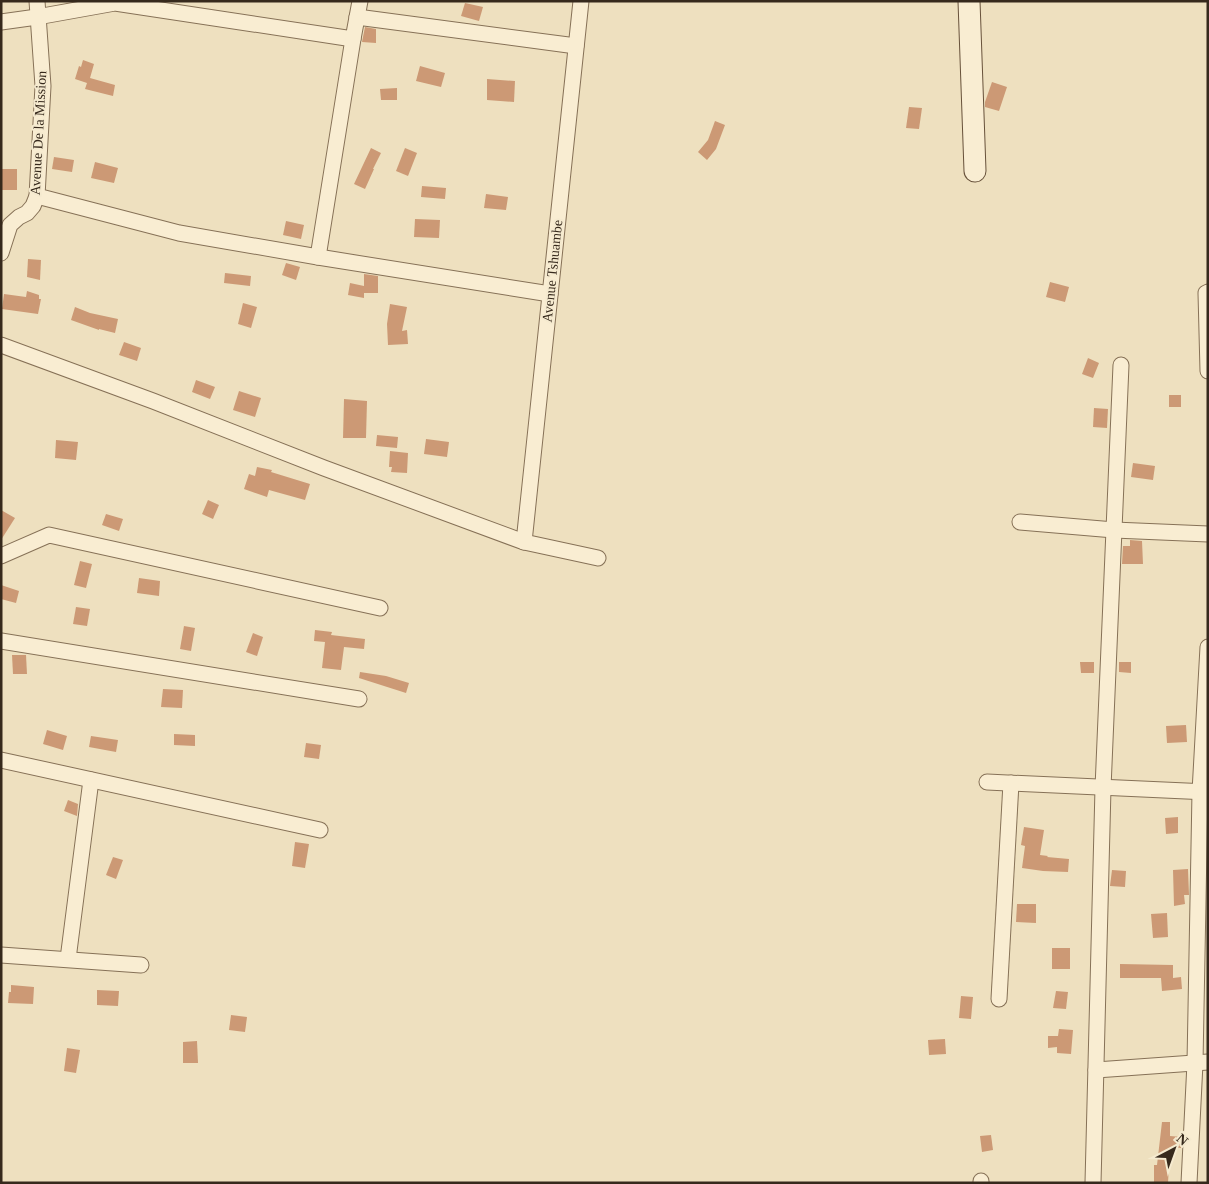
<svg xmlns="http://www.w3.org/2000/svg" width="1209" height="1184" font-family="Georgia,serif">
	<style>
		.building { fill: #cc9975 }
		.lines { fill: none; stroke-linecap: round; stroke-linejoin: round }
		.street-casing { stroke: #867157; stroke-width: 17 }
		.secondary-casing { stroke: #68523b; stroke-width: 23 }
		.street { stroke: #f9edd2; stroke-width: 15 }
		.secondary { stroke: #f9edd2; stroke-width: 21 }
		.labels { text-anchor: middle; stroke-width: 4; stroke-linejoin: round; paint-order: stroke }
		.street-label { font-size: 14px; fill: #36291c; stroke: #f5eacf }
	</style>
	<rect width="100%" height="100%" fill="#eee0bf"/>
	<g class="building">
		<polygon points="465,3 483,7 479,21 461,16"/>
		<polygon points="365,27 376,29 376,43 362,42"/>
		<polygon points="83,60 94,64 90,78 115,85 113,96 85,89 87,83 75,79 79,66 81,67"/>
		<polygon points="420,66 445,73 441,87 416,81"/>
		<polygon points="487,79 515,81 514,102 487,100"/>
		<polygon points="992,82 1007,87 999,111 985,107 985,102"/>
		<polygon points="397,88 397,100 381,100 380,89"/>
		<polygon points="909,107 922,108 919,129 906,128"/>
		<polygon points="715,121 725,125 716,149 707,160 698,152 708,140"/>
		<polygon points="371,148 381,153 373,169 374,169 365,189 354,184"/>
		<polygon points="405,148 417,153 408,176 396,171"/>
		<polygon points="54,157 74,160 72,172 52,169"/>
		<polygon points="95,162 118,168 114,183 91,178"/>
		<rect x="1" y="169" width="16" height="21"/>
		<polygon points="422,186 446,188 445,199 421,197"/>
		<polygon points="486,194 508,197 506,210 484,208"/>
		<polygon points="415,219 440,220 439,238 414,237"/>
		<polygon points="286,221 304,225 301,239 283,235"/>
		<polygon points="28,259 41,260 40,280 27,277"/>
		<polygon points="286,263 300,267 296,280 282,275"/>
		<polygon points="225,273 251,276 250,286 224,283"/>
		<polygon points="364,274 378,276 378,293 364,293 364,298 348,295 350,283 364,286"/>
		<polygon points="1050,282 1069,287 1065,302 1046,297"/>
		<polygon points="27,291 39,295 39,299 41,299 38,314 2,309 4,294 26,297"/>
		<polygon points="243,303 257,307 251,328 238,324"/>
		<polygon points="390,304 407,307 402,331 407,330 408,344 388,345 387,324"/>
		<polygon points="75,307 90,313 118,319 115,333 99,329 99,330 71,320"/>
		<polygon points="124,342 141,348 137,361 119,355"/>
		<polygon points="1088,358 1099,363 1093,378 1082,374"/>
		<polygon points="196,380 215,387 210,399 192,392"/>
		<polygon points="239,391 261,398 255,417 233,410"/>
		<rect x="1169" y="395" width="12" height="12"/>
		<polygon points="344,399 367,401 366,438 343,438"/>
		<polygon points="1094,408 1108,409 1107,428 1093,427"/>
		<polygon points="377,435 398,437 397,448 376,446"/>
		<polygon points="426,439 449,442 447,457 424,454"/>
		<polygon points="56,440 78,442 76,460 55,458"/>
		<polygon points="390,451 408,453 407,473 391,472 392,467 389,467"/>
		<polygon points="1133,463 1155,466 1153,480 1131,477"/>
		<polygon points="257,467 272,470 271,472 310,484 305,500 269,490 267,497 244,489 249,474 255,476"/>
		<polygon points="208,500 219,505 213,519 202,514"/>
		<polygon points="1,510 15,518 1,540"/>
		<polygon points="106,514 123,519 119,531 102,525"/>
		<polygon points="1130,540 1142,541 1143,564 1122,564 1123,546 1130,546"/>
		<polygon points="80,561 92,564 86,588 74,585"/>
		<polygon points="139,578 160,581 159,596 137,593"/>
		<polygon points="1,585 19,591 16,603 1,599"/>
		<polygon points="76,607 90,609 87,626 73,624"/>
		<polygon points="184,626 195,628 191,651 180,649"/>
		<polygon points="315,630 332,632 331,635 365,639 364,649 344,647 341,670 322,668 325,642 314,641"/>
		<polygon points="253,633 263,637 257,656 246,652"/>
		<polygon points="12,655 26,655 27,674 13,674"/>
		<polygon points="1080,662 1094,662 1094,673 1081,673"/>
		<polygon points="1119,662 1131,662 1131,673 1119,672"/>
		<polygon points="360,672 386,676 409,683 406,693 359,678"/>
		<polygon points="163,689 183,690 182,708 161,707"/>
		<polygon points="1186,725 1187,742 1167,743 1166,726"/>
		<polygon points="47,730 67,736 63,750 43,744"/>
		<polygon points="174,734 195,735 195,746 174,745"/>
		<polygon points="91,736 118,740 116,752 89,747"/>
		<polygon points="306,743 321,745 319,759 304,757"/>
		<polygon points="68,800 78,804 77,816 64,811"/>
		<polygon points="1178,817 1178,833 1166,834 1165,818"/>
		<polygon points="1024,827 1044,830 1040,855 1048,856 1047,857 1069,859 1068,872 1043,871 1022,868 1025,846 1021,845"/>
		<polygon points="295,842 309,844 305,868 292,866"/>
		<polygon points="113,857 123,860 116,879 106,875"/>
		<polygon points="1188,869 1189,895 1184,895 1185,904 1174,906 1173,870"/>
		<polygon points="1112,870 1126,871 1125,887 1110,886"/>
		<polygon points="1017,904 1036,904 1036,923 1016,922"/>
		<polygon points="1167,913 1168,937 1153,938 1151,914"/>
		<rect x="1052" y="948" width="18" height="21"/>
		<polygon points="1120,964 1173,965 1173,978 1181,977 1182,989 1162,991 1161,978 1120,978"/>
		<polygon points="11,985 34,987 33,1004 8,1003 9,992 11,992"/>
		<polygon points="97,990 119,991 118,1006 97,1005"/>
		<polygon points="1056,991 1068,992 1066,1009 1053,1008"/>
		<polygon points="961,996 973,997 971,1019 959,1018"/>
		<polygon points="231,1015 247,1017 245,1032 229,1030"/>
		<polygon points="1059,1029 1073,1030 1071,1054 1057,1053 1057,1047 1048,1048 1048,1036 1058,1036"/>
		<polygon points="945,1039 946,1054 929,1055 928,1040"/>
		<polygon points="197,1041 198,1063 183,1063 183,1042"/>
		<polygon points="67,1048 80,1050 76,1073 64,1071"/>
		<polygon points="1162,1122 1170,1122 1170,1136 1182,1137 1181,1148 1170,1147 1168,1183 1154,1183 1154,1165 1157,1165"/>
		<polygon points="991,1135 993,1150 982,1152 980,1136"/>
	</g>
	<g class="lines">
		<defs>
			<g id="street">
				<polyline points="357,17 576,46"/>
				<polyline points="1,22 37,17 115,3 353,39"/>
				<polyline points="37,196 179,233 318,257 550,294"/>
				<polyline points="1,253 10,225 19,217 27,213 33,206 37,196 43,86 37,1"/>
				<polyline points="318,257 353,39 360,1"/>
				<polyline points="1208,292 1206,293 1208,371"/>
				<polyline points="1,345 153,401 324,468 524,542 598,558"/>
				<polyline points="1020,522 1114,530 1208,534"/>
				<polyline points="524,542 581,1"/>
				<polyline points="1,556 49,535 380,608"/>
				<polyline points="1,641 359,699"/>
				<polyline points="1,760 320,830"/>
				<polyline points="987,782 1208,792"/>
				<polyline points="1,955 141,965"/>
				<polyline points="68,959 91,780"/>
				<polyline points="999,999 1011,783"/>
				<polyline points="1096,1070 1208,1062"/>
				<polyline points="981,1181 981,1183"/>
				<polyline points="1093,1183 1103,788 1121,365"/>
				<polyline points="1189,1183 1195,1063 1200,792 1208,647"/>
			</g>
			<polyline id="secondary" points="969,1 975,171"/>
		</defs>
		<use href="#street" class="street-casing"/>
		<use href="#secondary" class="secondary-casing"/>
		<use href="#street" class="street"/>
		<use href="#secondary" class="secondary"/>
	</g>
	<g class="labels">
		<g class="street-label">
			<text transform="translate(38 133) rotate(-87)" y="5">Avenue De la Mission</text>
			<text transform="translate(552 271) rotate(-84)" y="5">Avenue Tshuambe</text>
		</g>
	</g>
	<rect width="1209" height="1184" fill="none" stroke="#36291c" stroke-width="5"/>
	<g transform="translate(1174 1149) rotate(41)" stroke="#f5eacf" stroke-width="4" paint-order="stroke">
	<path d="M0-4L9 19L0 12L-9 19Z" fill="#36291c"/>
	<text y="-8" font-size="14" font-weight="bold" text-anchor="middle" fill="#36291c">N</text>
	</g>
</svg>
